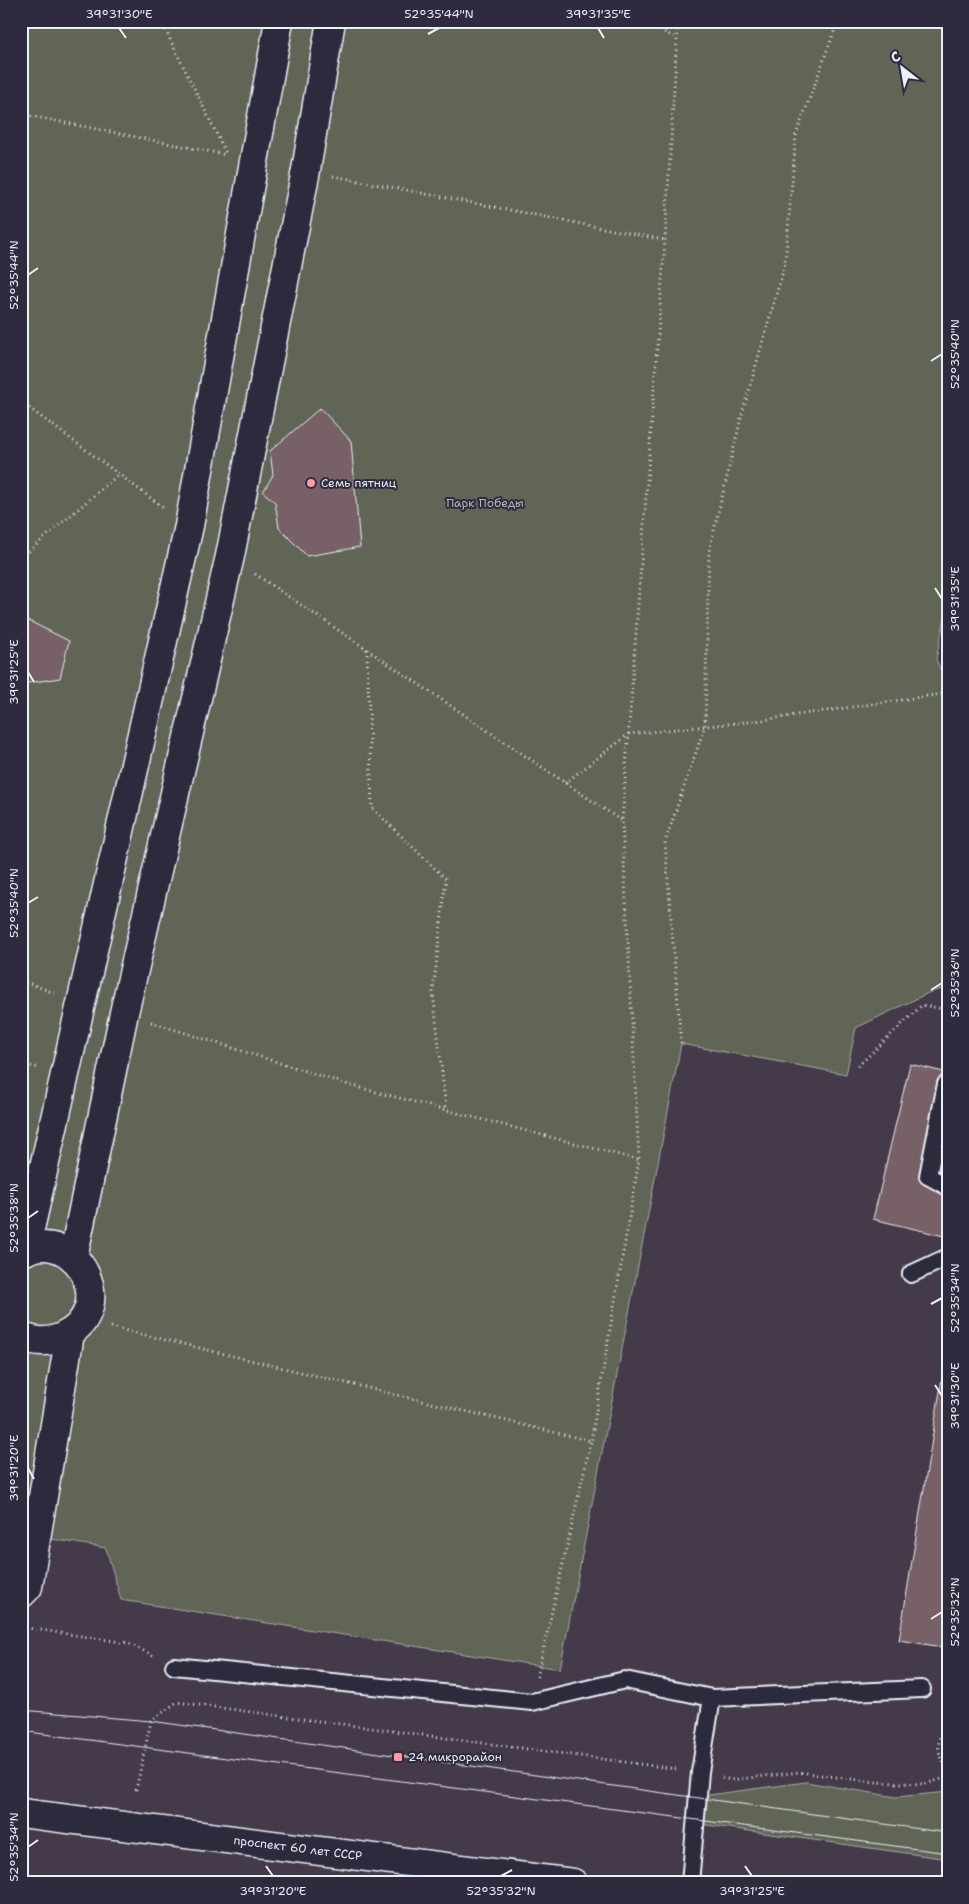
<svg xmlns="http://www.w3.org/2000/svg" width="969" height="1904" font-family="'Shantell Sans',sans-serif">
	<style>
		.green { fill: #616557; stroke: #a4aba8 }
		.building { fill: #776166; stroke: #e8f1f8 }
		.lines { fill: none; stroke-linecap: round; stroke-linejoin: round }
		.lane-casing { stroke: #e8f1f8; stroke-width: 20 }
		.street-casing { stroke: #e8f1f8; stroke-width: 31 }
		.secondary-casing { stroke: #e8f1f8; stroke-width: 31 }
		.path { stroke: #e8f1f8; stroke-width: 3; stroke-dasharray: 1 4; stroke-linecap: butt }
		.lane { stroke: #2f2a3d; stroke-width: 16 }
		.street { stroke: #2f2a3d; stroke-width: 28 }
		.secondary { stroke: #2f2a3d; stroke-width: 28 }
		.tram { stroke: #e8f1f8; stroke-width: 1 }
		.ticks { fill: none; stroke: #e8f1f8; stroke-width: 2 }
		.poi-dot { fill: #ff9aa2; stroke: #2f2a3d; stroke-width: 2 }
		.labels { text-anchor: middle; stroke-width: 4; stroke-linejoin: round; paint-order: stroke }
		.poi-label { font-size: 12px; fill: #e8f1f8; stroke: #2f2a3d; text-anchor: start }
		.park-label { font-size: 12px; fill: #b2b9b8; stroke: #2f2a3d }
		.street-label { font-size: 12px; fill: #e8f1f8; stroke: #2f2a3d }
		.neatline { fill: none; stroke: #e8f1f8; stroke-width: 2 }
		.ticks-label { font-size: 12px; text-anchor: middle; fill: #e8f1f8 }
	</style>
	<rect width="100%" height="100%" fill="#453a49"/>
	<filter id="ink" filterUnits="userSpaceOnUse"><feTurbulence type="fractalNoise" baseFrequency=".02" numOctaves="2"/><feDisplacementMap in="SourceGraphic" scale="10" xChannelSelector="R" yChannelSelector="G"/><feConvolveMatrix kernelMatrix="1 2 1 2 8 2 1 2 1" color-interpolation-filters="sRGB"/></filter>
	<g filter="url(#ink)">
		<g class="green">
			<polygon points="21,21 948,21 948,603 936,659 948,687 948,987 928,993 856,1028 846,1074 681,1044 560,1669 121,1600 106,1548 21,1534"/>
			<polygon points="806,1782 896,1797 948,1792 948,1859 700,1824 708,1795"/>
		</g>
		<g class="building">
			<polygon points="320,408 351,441 360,547 307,556 279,528 275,502 263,492 273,475 270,451"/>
			<polygon points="21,617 69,641 60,678 21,684"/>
			<polygon points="910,1064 948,1073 948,1237 873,1219"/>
			<polygon points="948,1342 948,1648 899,1640"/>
		</g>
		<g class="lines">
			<defs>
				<g id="lane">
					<polyline points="946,1084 928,1176 948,1187"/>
					<polyline points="911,1274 948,1257"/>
					<polyline points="174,1666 532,1702 625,1680 712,1698"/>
					<polyline points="690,1883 700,1772 712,1698 922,1689"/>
				</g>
				<g id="street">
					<polyline points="25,1251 189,526 279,21"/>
					<path d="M21 1253C74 1221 123 1309 62 1337 49 1343 34 1342 21 1336"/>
					<polyline points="73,1258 124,1013 230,556 306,170 331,21"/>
					<polyline points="21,1594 28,1587 70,1334"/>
				</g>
				<g id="secondary">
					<path id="s1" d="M21 1813 573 1883"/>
				</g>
			</defs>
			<use href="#lane" class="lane-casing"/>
			<use href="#street" class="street-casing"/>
			<use href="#secondary" class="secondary-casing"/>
			<g class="path">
				<polyline points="161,21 226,153"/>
				<polyline points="642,21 676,38"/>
				<polyline points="21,114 227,155"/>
				<polyline points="333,176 665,240"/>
				<polyline points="21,402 163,507"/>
				<polyline points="21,558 119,474"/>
				<polyline points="255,574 622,821"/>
				<polyline points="367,649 372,808 446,879 433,992 446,1110"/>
				<polyline points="565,783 629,734 756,721 948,693"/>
				<polyline points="21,980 54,993"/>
				<polyline points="151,1022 349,1085 639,1160"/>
				<polyline points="681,1043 665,842 705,726 709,551 742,414 785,264 796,135 838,21"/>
				<polyline points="21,1064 39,1068"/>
				<polyline points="858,1066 922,1005 948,1010"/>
				<polyline points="111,1327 591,1441 639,1160 622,821 665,240 678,21"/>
				<polyline points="21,1627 128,1643 154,1656"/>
				<polyline points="537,1677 591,1441"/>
				<path d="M948 1725C934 1739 937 1755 948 1769"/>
				<polyline points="722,1778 731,1780 799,1772 874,1782 925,1784 948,1777"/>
				<polyline points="136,1790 151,1721 177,1702 677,1769"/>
			</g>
			<use href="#lane" class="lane"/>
			<use href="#street" class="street"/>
			<use href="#secondary" class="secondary"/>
			<g class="tram">
				<polyline points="21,1710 151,1721 948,1833"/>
				<polyline points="21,1731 948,1853"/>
			</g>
		</g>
	</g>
	<path class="ticks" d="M119 28 126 38M598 28 604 38M428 34 439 28M28 275 38 268M931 361 942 354M935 588 942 599M28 672 34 682M28 903 38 897M931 990 942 983M28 1218 38 1211M931 1304 942 1298M935 1385 942 1396M28 1468 34 1479M931 1619 942 1612M28 1847 38 1840M266 1866 273 1876M745 1866 752 1876M501 1876 512 1870"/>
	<g class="poi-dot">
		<circle cx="311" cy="483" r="5"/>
		<rect x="393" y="1752" width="10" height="10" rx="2.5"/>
	</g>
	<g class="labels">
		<g class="poi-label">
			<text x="321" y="487">Семь пятниц</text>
			<text x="408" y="1761">24 микрорайон</text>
		</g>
		<g class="park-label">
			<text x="485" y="507">Парк Победы</text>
		</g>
		<g class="street-label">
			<text dy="4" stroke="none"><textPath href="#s1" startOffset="279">проспект 60 лет СССР</textPath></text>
		</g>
	</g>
	<rect width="969" height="1904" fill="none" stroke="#2f2a3d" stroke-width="55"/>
	<g transform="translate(902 68) rotate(329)" stroke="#2f2a3d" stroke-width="4" paint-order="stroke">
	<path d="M0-4L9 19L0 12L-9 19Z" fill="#e8f1f8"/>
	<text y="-8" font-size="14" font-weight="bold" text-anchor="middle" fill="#e8f1f8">С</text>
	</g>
	<rect x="28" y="28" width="914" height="1848" class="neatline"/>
	<g class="ticks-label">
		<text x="119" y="18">39°31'30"E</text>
		<text x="439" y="18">52°35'44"N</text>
		<text x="598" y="18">39°31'35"E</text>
		<text transform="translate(14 275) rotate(-90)" y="4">52°35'44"N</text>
		<text transform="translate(955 354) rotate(-90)" y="4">52°35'40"N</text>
		<text transform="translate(955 599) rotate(-90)" y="4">39°31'35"E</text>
		<text transform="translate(14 672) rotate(-90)" y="4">39°31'25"E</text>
		<text transform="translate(14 903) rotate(-90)" y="4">52°35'40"N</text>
		<text transform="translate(955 983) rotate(-90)" y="4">52°35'36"N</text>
		<text transform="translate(14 1218) rotate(-90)" y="4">52°35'38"N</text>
		<text transform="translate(955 1298) rotate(-90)" y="4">52°35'34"N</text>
		<text transform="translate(955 1396) rotate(-90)" y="4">39°31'30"E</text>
		<text transform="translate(14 1468) rotate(-90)" y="4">39°31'20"E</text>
		<text transform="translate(955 1612) rotate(-90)" y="4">52°35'32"N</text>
		<text transform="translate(14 1847) rotate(-90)" y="4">52°35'34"N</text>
		<text x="273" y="1895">39°31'20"E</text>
		<text x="501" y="1895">52°35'32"N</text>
		<text x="752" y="1895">39°31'25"E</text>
	</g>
</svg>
